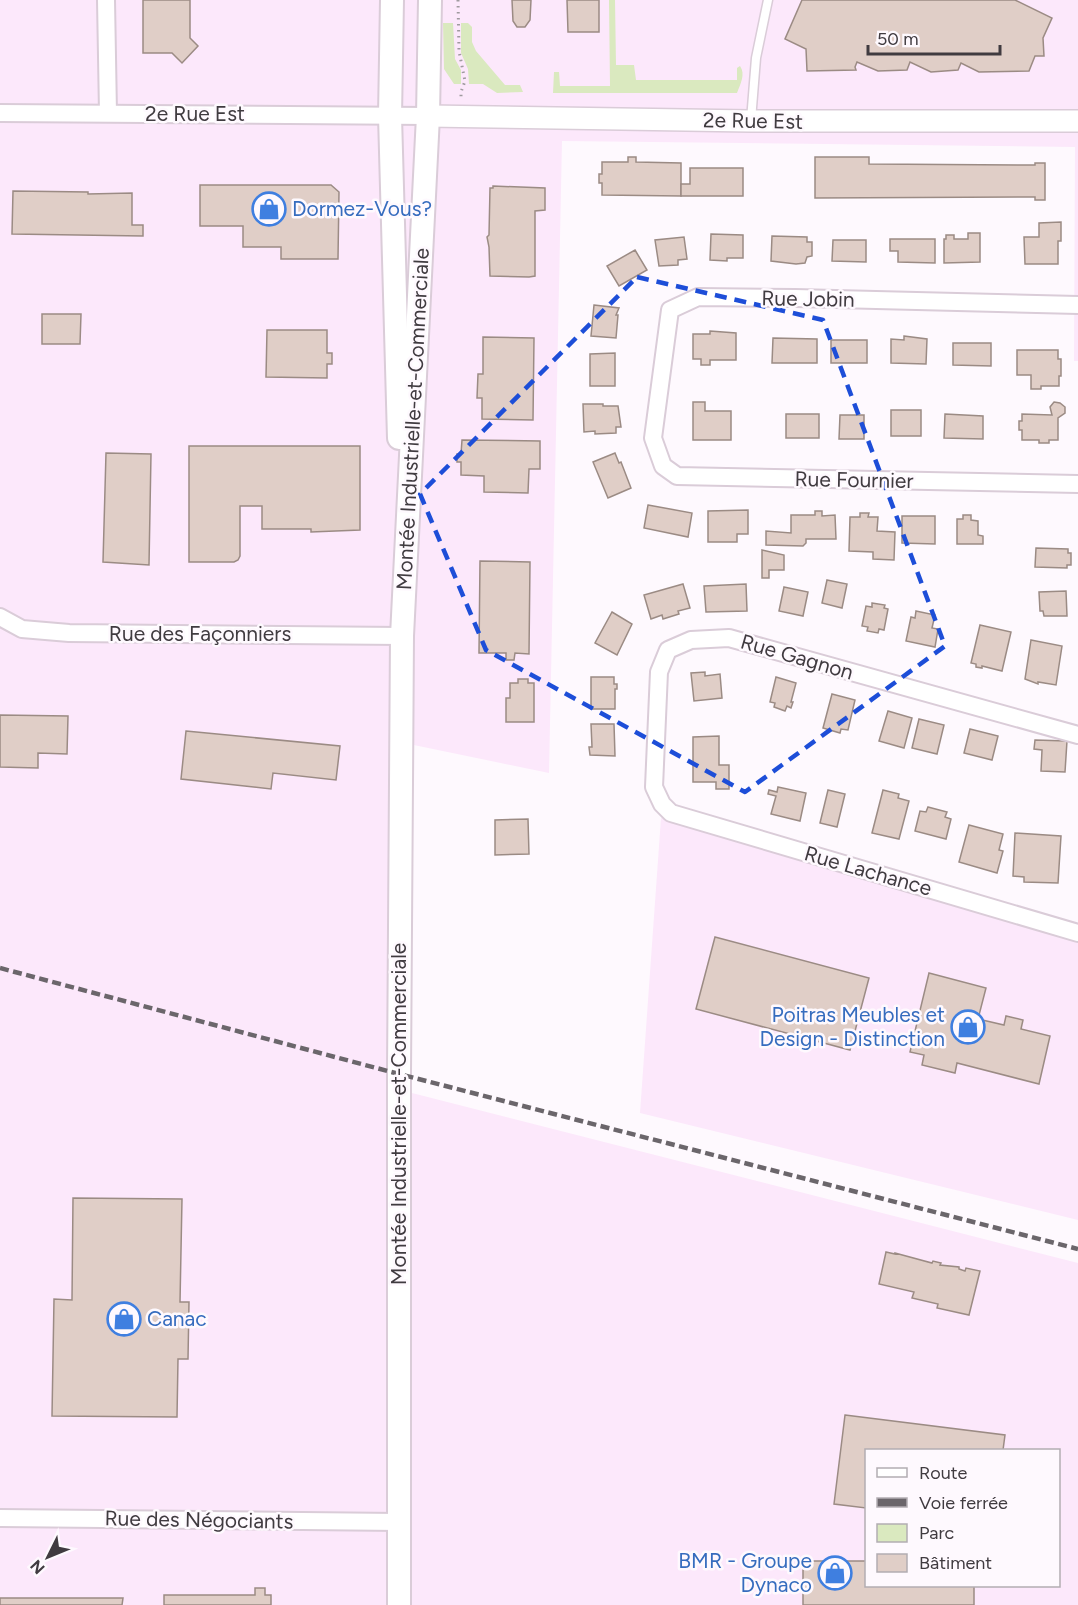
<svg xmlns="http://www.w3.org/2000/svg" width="1078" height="1605" font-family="Figtree,sans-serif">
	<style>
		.built { fill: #fce8fb; fill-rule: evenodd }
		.green { fill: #dae9bf }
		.building { fill: #e0cec7; stroke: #9b8b84; stroke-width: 1.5 }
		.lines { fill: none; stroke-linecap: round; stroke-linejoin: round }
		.service-casing { stroke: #daccd8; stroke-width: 11 }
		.minor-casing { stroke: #daccd8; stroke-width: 20 }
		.tertiary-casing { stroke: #daccd8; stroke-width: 24 }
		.secondary-casing { stroke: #daccd8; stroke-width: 26 }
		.path { stroke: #9f9a9f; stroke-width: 3; stroke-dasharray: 1.5 4.5; stroke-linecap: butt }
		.service { stroke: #fff; stroke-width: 8 }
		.minor { stroke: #fff; stroke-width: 16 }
		.tertiary { stroke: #fff; stroke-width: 21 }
		.secondary { stroke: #fff; stroke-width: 22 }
		.rail { stroke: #6b666b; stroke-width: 4.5; stroke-dasharray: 9 4.5; stroke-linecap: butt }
		.marked { fill: none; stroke: #1d4ed8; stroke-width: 4.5; stroke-dasharray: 12 8; stroke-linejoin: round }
		.labels { text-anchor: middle; stroke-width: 5; stroke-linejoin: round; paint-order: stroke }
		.street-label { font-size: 21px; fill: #403b40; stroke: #fef9fe }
		.shop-label { font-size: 21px; fill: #366cbe; stroke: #fef9fe; text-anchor: start }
	</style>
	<rect width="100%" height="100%" fill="#fef9fe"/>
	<g class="built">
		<path d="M0 0H1078V361H1074L1075 147 562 141 549 773 404 743 410 1453 412 1093 1078 1263V1605H0ZM866 1450H1058V1586H866Z"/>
		<polygon points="661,818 1078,942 1078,1220 640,1113"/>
	</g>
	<g class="green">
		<path d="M609 0H615L616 65H634L636 80H737V68L740 66C746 74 740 85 737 93H553L554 72H559L560 86H610Z"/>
		<polygon points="443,23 453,23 455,59 461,70 461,84 454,84 444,69"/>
		<polygon points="461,23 468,23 472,27 472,42 476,51 505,85 520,85 523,92 497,93 483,84 469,84 468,69 461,53"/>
	</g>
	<g class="building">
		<polygon points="143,0 190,0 190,38 198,46 182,63 172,53 143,53"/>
		<polygon points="512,0 531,0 530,20 525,27 517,27 513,21"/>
		<polygon points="567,0 599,0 599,32 568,32"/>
		<polygon points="802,0 1015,0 1052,18 1043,38 1044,56 1035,56 1029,71 979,72 961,63 958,70 931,72 910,62 907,70 878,71 857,62 855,67 856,70 807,71 806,49 785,39"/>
		<polygon points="628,157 636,157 636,162 681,163 681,196 602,195 602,183 599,183 599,174 602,174 602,162 628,162"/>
		<polygon points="815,157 869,157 869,164 1035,165 1035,163 1045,163 1045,200 1035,200 1035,197 815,198"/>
		<polygon points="690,168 743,168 743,196 681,196 681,184 690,184"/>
		<polygon points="200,185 331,185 339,192 338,259 281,259 281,247 243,247 243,226 200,226"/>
		<polygon points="493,186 545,188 545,210 535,211 535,276 529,277 490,276 489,247 487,237 489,235 490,188 493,188"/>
		<polygon points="13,191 88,192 88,194 132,193 132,225 143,225 143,236 12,234"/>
		<polygon points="1061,222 1061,241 1058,241 1058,264 1025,264 1024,237 1039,237 1039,223"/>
		<polygon points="968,233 980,233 980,262 944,263 944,239 946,239 946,235 954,235 954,239 968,239"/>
		<polygon points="711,234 743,235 743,258 727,258 727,261 710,260"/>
		<polygon points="772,236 807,237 807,242 812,242 812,256 807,257 805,263 796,264 771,261"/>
		<polygon points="684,237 687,259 678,260 678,265 659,266 655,240"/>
		<polygon points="890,239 935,239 935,263 898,262 898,251 890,251"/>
		<polygon points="833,240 866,240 866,262 832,261"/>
		<polygon points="635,250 647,270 619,286 607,266"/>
		<polygon points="594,305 619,308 616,315 618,315 616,338 591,336"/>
		<polygon points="42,314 81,314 80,344 42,344"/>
		<polygon points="267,330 327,330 327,353 332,353 332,364 327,364 327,378 266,377"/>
		<polygon points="710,331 736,333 736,360 710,360 710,365 701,365 701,359 693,359 693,334 710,334"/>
		<polygon points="904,336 927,339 926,364 891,363 891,339 904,340"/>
		<polygon points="483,337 534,338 533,420 482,419 482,398 477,398 478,374 483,374"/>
		<polygon points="773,338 817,339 817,363 772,363"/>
		<rect x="831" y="340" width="36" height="23"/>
		<polygon points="953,343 991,343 991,366 953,365"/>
		<polygon points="1017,350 1058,350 1058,359 1061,359 1061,376 1059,376 1059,386 1041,386 1041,389 1031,389 1031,375 1017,375"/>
		<polygon points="615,353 615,386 590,386 590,354"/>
		<polygon points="693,402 705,402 705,411 731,411 731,440 693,440"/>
		<polygon points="1054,402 1060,403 1065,407 1065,413 1058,418 1058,440 1049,440 1049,443 1039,443 1039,440 1022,440 1022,430 1019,430 1019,421 1022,421 1022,414 1052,415 1050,407"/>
		<polygon points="583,404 603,404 603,406 618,406 621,427 616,427 616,433 595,434 595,431 584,432"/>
		<rect x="891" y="410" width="30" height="26"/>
		<rect x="786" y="414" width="33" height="24"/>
		<polygon points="945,414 983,416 983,439 944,438"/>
		<polygon points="840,415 864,415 864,439 839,439"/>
		<polygon points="462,440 540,441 540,469 529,469 528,493 484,492 484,476 461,475 461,462 457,462 457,454 461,454"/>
		<polygon points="189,446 360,446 360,530 311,532 311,529 262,529 262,506 240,506 240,556 238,560 234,562 189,562"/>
		<polygon points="106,453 151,454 149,565 103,562"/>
		<polygon points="615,453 619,463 621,462 631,488 608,498 593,462"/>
		<polygon points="648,505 692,513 688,537 644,528"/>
		<polygon points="748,510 748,534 737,534 737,542 708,542 708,511"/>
		<polygon points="815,511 822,511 822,516 835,515 836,539 806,539 806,543 803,546 766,545 766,531 791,533 791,515 815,515"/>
		<polygon points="860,513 869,513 868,517 878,517 877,531 895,532 894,560 873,559 873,552 849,551 850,517 860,517"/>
		<polygon points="963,515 971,515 971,520 978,521 978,535 983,536 983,544 957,544 957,519 963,519"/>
		<polygon points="902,516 935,516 935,544 902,543"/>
		<polygon points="1036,548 1068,549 1068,553 1071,553 1071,565 1067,565 1067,568 1035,567"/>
		<polygon points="762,550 784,555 784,570 769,570 769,578 762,578"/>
		<polygon points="480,561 530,562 529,654 515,653 514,660 506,660 506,653 479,653"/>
		<polygon points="827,580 847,584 842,608 822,603"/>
		<polygon points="683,584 690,608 678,611 679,614 663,619 662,615 651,619 644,595"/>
		<polygon points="746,584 747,611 706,612 704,586"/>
		<polygon points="784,587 808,592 803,616 779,611"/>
		<polygon points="1066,591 1067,616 1044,616 1043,611 1040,611 1039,592"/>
		<polygon points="872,603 885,605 884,608 888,609 884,630 879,629 878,633 867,631 868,627 862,626 866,606 872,607"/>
		<polygon points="916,611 935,615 932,628 938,629 935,647 906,641 911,617 915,618"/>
		<polygon points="612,612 632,624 617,655 595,643"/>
		<polygon points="980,625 1011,632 1002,671 982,666 982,668 976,667 976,664 971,663"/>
		<polygon points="1031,640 1062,646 1056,685 1038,682 1038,684 1025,679"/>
		<polygon points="705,672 705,676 720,674 722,698 694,701 691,673"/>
		<polygon points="591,677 614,677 614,684 617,684 617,689 615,689 615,709 591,709"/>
		<polygon points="776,677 796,683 791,702 793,702 791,708 787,706 785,711 774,707 775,703 770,702"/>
		<polygon points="518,679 528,679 528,683 534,683 534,722 506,722 506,698 510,698 510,683 518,683"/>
		<polygon points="832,694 855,700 848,730 841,729 840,733 823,728"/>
		<polygon points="888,711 912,718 904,748 879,741"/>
		<polygon points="0,715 68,716 67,754 38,753 38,768 0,767"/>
		<polygon points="919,719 944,725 937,754 912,748"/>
		<polygon points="591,724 614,724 615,756 590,755 589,747 592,747"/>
		<polygon points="970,729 998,736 992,760 964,753"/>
		<polygon points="186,731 340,746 336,780 273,773 271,789 181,779"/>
		<polygon points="719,736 719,765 729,765 729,789 716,789 716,782 693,782 693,737"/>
		<polygon points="1035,740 1067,741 1065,772 1041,771 1042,750 1034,749"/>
		<polygon points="778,787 806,793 800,821 771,814 776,796 768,794 769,790 777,792"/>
		<polygon points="828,790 845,794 837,827 820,823"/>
		<polygon points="883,790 899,794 898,798 909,801 899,839 872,833"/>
		<polygon points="928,807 947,812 945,817 951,819 946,839 915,831 920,811 926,812"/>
		<polygon points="528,819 529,854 495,855 495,820"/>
		<polygon points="969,825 1003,834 999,850 1003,851 997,873 959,862"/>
		<polygon points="1015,833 1061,836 1058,883 1024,882 1024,877 1013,876"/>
		<polygon points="715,937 869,978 850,1050 696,1009"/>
		<polygon points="929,973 986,988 978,1019 1004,1025 1006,1016 1023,1020 1021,1029 1050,1036 1039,1084 957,1063 955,1073 922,1065 924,1055 910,1052"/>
		<polygon points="73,1198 182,1199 180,1302 189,1302 188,1359 178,1359 177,1417 52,1416 54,1299 72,1300"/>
		<polygon points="886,1252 895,1254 895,1253 932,1263 933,1261 941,1263 940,1265 959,1267 959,1269 965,1271 966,1268 980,1271 969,1315 937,1308 938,1304 912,1298 914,1292 879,1284"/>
		<polygon points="845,1415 1005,1435 1003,1450 866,1450 866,1508 834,1504"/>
		<polygon points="803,1561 866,1561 866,1586 974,1586 974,1605 803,1605"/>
		<polygon points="255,1588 265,1588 265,1595 271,1595 271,1605 164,1605 164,1595 255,1595"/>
		<polygon points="0,1598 123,1598 122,1605 0,1605"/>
	</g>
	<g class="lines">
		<defs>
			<polyline id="service" points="751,120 756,58 768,0"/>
			<g id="minor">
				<polyline points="106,0 108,113"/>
				<polyline points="0,113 428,116"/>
				<polyline points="1078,305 795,298 698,297 670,310 653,438 663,466 677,476 1078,484"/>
				<polyline points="0,617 22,629 69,633 402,636"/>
				<polyline points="1078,735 729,638 691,640 668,650 659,672 654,787 662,804 671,813 1078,933"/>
				<polyline points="0,1518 399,1522"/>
			</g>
			<polyline id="tertiary" points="428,116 750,121 1078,121"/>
			<g id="secondary">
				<polyline points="392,0 390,116 399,438"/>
				<polyline points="399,1605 399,1074 402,636 428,116 430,0"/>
			</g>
		</defs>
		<use href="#service" class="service-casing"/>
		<use href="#minor" class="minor-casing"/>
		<use href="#tertiary" class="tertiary-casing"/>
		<use href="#secondary" class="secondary-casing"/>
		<polyline class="path" points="458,0 459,51 465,81 461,92 461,98"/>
		<use href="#service" class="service"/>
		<use href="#minor" class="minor"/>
		<use href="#tertiary" class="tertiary"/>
		<use href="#secondary" class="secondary"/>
		<polyline class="rail" points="0,968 399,1074 1078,1249"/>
	</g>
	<path class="marked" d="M637 277 823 320 945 646 745 792 486 650 420 494Z"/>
	<defs>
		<symbol id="shop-ring" viewBox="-11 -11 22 22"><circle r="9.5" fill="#fef9fe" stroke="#3f7fe0" stroke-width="1.5"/><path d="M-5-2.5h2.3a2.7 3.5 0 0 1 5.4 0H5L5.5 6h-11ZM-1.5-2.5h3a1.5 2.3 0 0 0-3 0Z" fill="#3f7fe0"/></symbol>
	</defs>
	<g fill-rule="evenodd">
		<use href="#shop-ring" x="250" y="190" width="38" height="38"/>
		<use href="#shop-ring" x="949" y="1008" width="38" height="38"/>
		<use href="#shop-ring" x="105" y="1300" width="38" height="38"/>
		<use href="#shop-ring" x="816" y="1554" width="38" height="38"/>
	</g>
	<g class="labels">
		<g class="street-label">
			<text x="195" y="121">2e Rue Est</text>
			<text transform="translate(753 121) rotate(1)" y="7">2e Rue Est</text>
			<text transform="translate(808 299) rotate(1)" y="7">Rue Jobin</text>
			<text transform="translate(413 419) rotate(-87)" y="7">Montée Industrielle-et-Commerciale</text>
			<text transform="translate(854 480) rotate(1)" y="7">Rue Fournier</text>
			<text x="200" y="641">Rue des Façonniers</text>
			<text transform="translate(797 657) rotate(16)" y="7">Rue Gagnon</text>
			<text transform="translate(868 871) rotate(16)" y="7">Rue Lachance</text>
			<text transform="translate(399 1114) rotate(-90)" y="7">Montée Industrielle-et-Commerciale</text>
			<text transform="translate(199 1520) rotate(1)" y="7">Rue des Négociants</text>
		</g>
		<g class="shop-label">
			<text x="292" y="216">Dormez-Vous?</text>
			<text x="945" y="1022" text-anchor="end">Poitras Meubles et<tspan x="945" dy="24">Design - Distinction</tspan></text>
			<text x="147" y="1326">Canac</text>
			<text x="812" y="1568" text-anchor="end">BMR - Groupe<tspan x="812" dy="24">Dynaco</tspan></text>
		</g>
	</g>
	<rect x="865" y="1449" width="195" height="138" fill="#fef9fe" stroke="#b2adb2" stroke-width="1.5"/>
	<rect x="877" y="1468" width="30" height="9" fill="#ffffff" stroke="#b2adb2" stroke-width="1.5"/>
	<text x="919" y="1479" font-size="18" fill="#403b40">Route</text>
	<rect x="877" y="1498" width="30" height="9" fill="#6b666b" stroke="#b2adb2" stroke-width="1.5"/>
	<text x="919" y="1509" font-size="18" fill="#403b40">Voie ferrée</text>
	<rect x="877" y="1524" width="30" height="18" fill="#dae9bf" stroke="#b2adb2" stroke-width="1.5"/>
	<text x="919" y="1539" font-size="18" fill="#403b40">Parc</text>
	<rect x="877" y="1554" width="30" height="18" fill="#e0cec7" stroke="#b2adb2" stroke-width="1.5"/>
	<text x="919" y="1569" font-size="18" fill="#403b40">Bâtiment</text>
	<g transform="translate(48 1557) rotate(227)" stroke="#fef9fe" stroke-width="4.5" paint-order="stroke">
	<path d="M0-4.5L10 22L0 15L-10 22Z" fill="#403b40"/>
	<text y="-9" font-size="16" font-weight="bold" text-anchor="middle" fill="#403b40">N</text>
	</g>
	<path d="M868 45v9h132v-9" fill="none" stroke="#403b40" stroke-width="3"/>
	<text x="877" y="45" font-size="18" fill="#403b40" stroke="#fef9fe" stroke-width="4.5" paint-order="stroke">50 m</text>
</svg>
